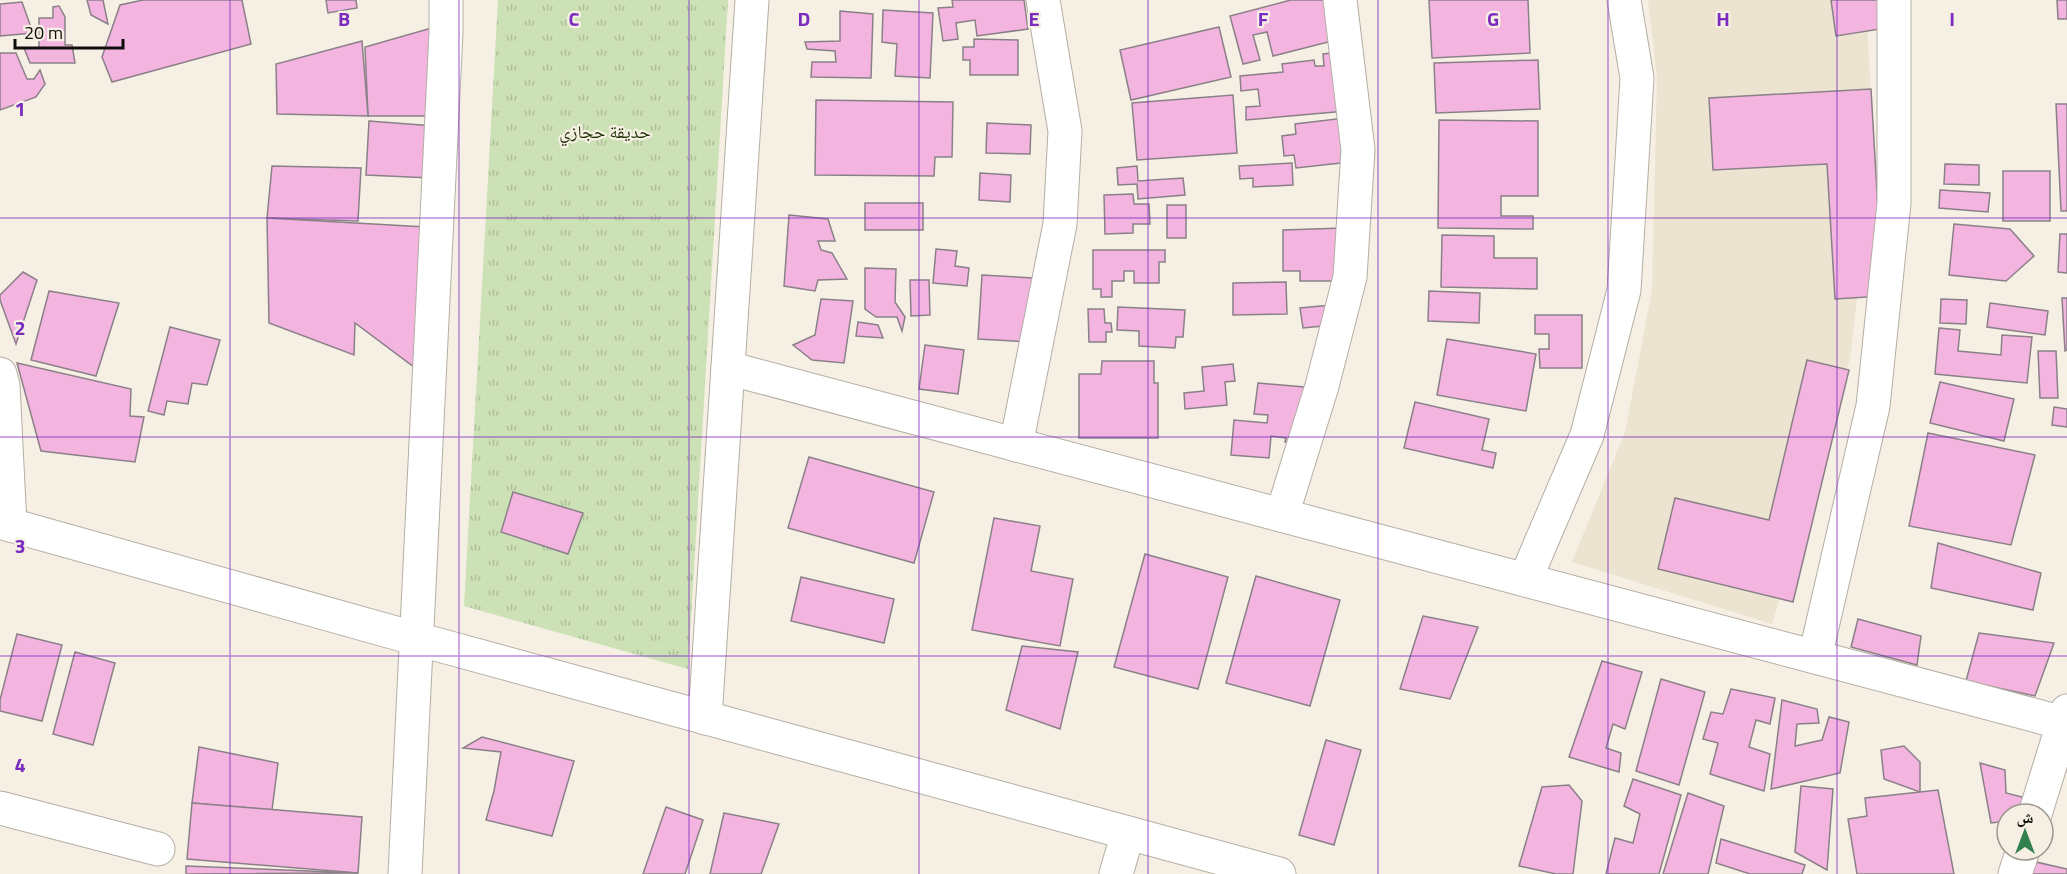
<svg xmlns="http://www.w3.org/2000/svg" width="2067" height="874" font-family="'Titillium Web','Noto Naskh Arabic',sans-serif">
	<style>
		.built { fill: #ece3d0 }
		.park { fill: url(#park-tufts) }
		.building { fill: #f3b4e0; stroke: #8b8088; stroke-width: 1.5 }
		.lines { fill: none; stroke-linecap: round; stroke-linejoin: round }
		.minor-casing { stroke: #b4aea3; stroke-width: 35 }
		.major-casing { stroke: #b4aea3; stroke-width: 35 }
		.minor { stroke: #fff; stroke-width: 33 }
		.major { stroke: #fff; stroke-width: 33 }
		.grid { fill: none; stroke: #7b2cbf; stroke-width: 1.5; stroke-opacity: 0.55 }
		.labels { text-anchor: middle; stroke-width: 4.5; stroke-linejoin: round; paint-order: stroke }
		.park-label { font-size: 18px; fill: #223405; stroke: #f6f0e4 }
		.grid-label { font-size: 20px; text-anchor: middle; font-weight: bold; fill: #7b2cbf; stroke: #f6f0e4; stroke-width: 4.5; stroke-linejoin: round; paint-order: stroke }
	</style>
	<defs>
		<pattern id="park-tufts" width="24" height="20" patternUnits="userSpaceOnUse" patternTransform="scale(1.5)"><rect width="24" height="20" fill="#cce1b5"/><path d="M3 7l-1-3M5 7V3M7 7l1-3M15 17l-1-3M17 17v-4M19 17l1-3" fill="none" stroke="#aec09a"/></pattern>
	</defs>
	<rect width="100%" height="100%" fill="#f6f0e4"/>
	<polygon class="built" points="1648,0 1866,0 1874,158 1850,358 1772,624 1572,562 1625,432 1652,290 1657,77"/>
	<polygon class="park" points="498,0 728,0 688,669 464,606"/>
	<g class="building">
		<polygon points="87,0 103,0 108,24 91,15"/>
		<polygon points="143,0 242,0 251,44 112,82 102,57 120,5"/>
		<polygon points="326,0 356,0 357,8 328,13"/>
		<polygon points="952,0 1024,0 1028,29 977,36 975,20 956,23 958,39 943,41 938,8 953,7"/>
		<polygon points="1291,0 1330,0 1340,39 1273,56 1267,32 1253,35 1260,60 1243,64 1230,16"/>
		<polygon points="1429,0 1528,0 1530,53 1432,58"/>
		<polygon points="1831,0 1882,0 1887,28 1836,36"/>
		<polygon points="2057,0 2067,0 2067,19 2058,19"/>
		<polygon points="22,2 33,33 0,36 0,4"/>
		<polygon points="59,6 65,17 65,45 72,45 75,63 30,63 24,48 39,48 39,18 53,18 53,7"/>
		<polygon points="883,10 933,13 930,78 895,76 897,44 882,42"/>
		<polygon points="840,11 873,14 871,78 811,77 812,62 836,62 835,51 807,49 805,42 840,41"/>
		<polygon points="435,27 433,116 368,116 365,47"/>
		<polygon points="1219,27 1231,77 1131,100 1120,50"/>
		<polygon points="974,39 1018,40 1018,75 970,75 970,60 963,60 963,47 974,47"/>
		<polygon points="362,41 368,116 277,114 276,64"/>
		<polygon points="1340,52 1346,111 1246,120 1246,107 1260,106 1258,89 1241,91 1240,76 1283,72 1282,64 1314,60 1315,66 1324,66 1323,54"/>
		<polygon points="0,53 16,53 27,79 34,79 40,70 45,84 36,97 0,110"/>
		<polygon points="1538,60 1540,109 1436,113 1434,63"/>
		<polygon points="1871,89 1883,296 1835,299 1827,164 1713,170 1709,98"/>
		<polygon points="1233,95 1237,153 1137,160 1132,103"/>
		<polygon points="816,100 953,102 952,157 935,157 934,176 815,175"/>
		<polygon points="2056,104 2067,104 2067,211 2061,211"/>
		<polygon points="1345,118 1350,162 1296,168 1294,155 1284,156 1282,136 1296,134 1295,124"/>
		<polygon points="1439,120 1538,121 1538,196 1501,196 1501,216 1533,216 1533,229 1438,228"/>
		<polygon points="369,121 434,126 431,178 366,175"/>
		<polygon points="987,123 1031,125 1030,154 986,153"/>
		<polygon points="1292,163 1293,185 1253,187 1253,178 1240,179 1239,166"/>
		<polygon points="1945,164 1979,165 1979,185 1944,184"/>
		<polygon points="272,166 361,168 358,221 267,218"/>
		<polygon points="1137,166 1138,181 1183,178 1185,195 1138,199 1137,184 1118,185 1117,168"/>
		<rect x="2003" y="171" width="47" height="50"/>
		<polygon points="980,173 1011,175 1010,202 979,200"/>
		<polygon points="1940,190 1990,193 1988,212 1939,208"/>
		<polygon points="1133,194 1134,204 1149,204 1150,224 1133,224 1133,233 1105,234 1104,195"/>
		<rect x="865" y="203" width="58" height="27"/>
		<rect x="1167" y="205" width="19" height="33"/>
		<polygon points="789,215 828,219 835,241 818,241 821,250 832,253 847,279 818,280 815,291 784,286"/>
		<polygon points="267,218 426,227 418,370 355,323 354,355 269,323"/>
		<polygon points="1954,224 2010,229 2034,256 2006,281 1949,275"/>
		<polygon points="1343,228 1343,281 1300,281 1300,271 1283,271 1283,230"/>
		<polygon points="2060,234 2067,234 2067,273 2058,272"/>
		<polygon points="1442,235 1494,236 1494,258 1537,258 1537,289 1441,287"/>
		<polygon points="936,249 957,251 955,266 969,268 967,286 933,283"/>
		<polygon points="1093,250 1165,250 1165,262 1159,262 1159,283 1134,283 1134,271 1124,271 1124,281 1112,281 1112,297 1101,297 1101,289 1093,289"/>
		<polygon points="865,268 896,269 895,302 905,317 902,331 897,317 876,317 865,309"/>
		<polygon points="23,272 37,280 16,344 0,300 0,295"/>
		<polygon points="982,275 1033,278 1030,342 978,339"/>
		<polygon points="910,280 929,280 930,315 911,316"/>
		<polygon points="1286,282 1287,314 1233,315 1233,283"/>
		<polygon points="49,291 119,303 96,376 31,360"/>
		<polygon points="1429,291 1480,293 1479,323 1428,321"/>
		<polygon points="2062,298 2067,298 2067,350 2065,351"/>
		<polygon points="821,299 853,301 844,363 812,360 793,345 815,335"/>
		<polygon points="1941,299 1967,300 1966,324 1940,323"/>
		<polygon points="1990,303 2048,311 2045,335 1987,327"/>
		<polygon points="1331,305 1333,325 1303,328 1300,308"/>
		<polygon points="1118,307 1185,310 1183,337 1176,337 1175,348 1139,346 1139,331 1117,330"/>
		<polygon points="1088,309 1104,309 1105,323 1111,323 1112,332 1106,332 1106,342 1089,342"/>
		<polygon points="1535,315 1582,315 1582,368 1540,368 1539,349 1549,349 1549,334 1535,334"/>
		<polygon points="858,322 878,325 883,338 856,336"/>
		<polygon points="170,327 220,340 207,385 192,383 188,404 167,401 164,415 148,411"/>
		<polygon points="1939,328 1960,330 1958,351 2001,355 2002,335 2032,337 2027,383 1935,374"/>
		<polygon points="1447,339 1536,354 1526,411 1437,395"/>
		<polygon points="925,345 964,350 958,394 919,389"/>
		<polygon points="2038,351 2056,351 2058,398 2040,398"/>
		<polygon points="1807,360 1849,370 1793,602 1658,569 1675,498 1769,520"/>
		<polygon points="1102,361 1154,361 1154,383 1158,383 1158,438 1079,438 1079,374 1101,374"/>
		<polygon points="17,363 131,389 130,416 144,417 135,462 41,451"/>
		<polygon points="1233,364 1235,381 1225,382 1227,405 1185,409 1184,393 1204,391 1202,367"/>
		<polygon points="1940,382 2014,399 2004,441 1930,423"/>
		<polygon points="1258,383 1304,387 1298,444 1285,442 1286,438 1271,436 1269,458 1231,455 1234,420 1267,423 1268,415 1254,414"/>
		<polygon points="1415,402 1489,419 1482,450 1496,453 1493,468 1404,448"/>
		<polygon points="2054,407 2067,409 2067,427 2052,425"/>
		<polygon points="1928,433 2035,455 2011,545 1909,526"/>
		<polygon points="809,457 934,492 914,563 788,528"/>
		<polygon points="513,492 583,513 568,554 501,532"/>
		<polygon points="994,518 1040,526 1031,571 1073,579 1060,646 972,630"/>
		<polygon points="1938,543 2041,573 2033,610 1931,588"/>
		<polygon points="1145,554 1228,577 1198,689 1114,667"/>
		<polygon points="1256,576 1340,600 1310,706 1226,683"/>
		<polygon points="801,577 894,599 884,643 791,621"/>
		<polygon points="1423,616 1478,627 1450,699 1400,689"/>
		<polygon points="1858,619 1921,636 1917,665 1851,647"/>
		<polygon points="1979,633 2054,643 2035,696 1966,681"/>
		<polygon points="17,634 62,645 42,721 0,711 0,700"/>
		<polygon points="1022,646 1078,652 1060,729 1006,710"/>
		<polygon points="75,652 115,663 93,745 53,734"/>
		<polygon points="1602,661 1642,672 1625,729 1613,724 1606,748 1621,753 1619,772 1569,757"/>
		<polygon points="1661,679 1705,692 1679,785 1636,771"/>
		<polygon points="1731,689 1775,698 1770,724 1756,720 1749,747 1770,754 1764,791 1710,774 1718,743 1703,739 1711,712 1723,714"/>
		<polygon points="1782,700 1817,709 1819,723 1797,724 1795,746 1822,740 1829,717 1849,722 1840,773 1771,789"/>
		<polygon points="482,737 574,761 552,836 486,820 494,791 501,752 463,748"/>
		<polygon points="1326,740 1361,750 1334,845 1299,835"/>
		<polygon points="1904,746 1920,762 1920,792 1884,779 1881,750"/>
		<polygon points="199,747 278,763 272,810 192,803"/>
		<polygon points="1980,763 2005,770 2006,793 2026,798 2024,814 2007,814 2007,821 1991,823"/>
		<polygon points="1633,779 1681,795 1659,874 1606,874 1615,838 1633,843 1640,814 1624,806"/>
		<polygon points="1569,785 1582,801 1573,874 1556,874 1519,866 1542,787"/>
		<polygon points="1801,786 1833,789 1827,870 1795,852"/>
		<polygon points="1938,790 1954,874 1857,874 1848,819 1867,816 1865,798"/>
		<polygon points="1688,793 1724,806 1708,874 1663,874"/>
		<polygon points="192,803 362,817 358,873 187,859"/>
		<polygon points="666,807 703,820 685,874 643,874"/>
		<polygon points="724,813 779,824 761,874 710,874"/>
		<polygon points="1721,839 1805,865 1802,874 1750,874 1716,863"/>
		<polygon points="2027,860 2067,869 2067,874 2024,874"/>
		<polygon points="186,866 358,873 186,874"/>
	</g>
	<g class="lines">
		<defs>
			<g id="minor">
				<polyline points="728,368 2067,724"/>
				<polyline points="0,374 3,385 10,525"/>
				<polyline points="1016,445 1060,224 1065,131 1043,0"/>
				<polyline points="1282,515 1322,386 1350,277 1358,150 1340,0"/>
				<polyline points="1525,580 1587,435 1624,290 1637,78 1624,0"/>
				<polyline points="1815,657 1873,406 1894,203 1894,0"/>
				<polyline points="705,718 752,0"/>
				<polyline points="0,808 158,849"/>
				<polyline points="2035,814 2067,711"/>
				<path d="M405 874C419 593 430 312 446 32V0"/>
				<polyline points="1116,874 1128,833"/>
				<polyline points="2015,874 2023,850"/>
			</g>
			<polyline id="major" points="0,522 417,639 1279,874"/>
		</defs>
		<use href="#minor" class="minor-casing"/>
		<use href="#major" class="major-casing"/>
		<use href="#minor" class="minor"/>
		<use href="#major" class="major"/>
	</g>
	<path class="grid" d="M230 0V874M459 0V874M689 0V874M919 0V874M1148 0V874M1378 0V874M1608 0V874M1837 0V874M0 218H2067M0 437H2067M0 656H2067"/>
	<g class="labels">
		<g class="park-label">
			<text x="605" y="138">حديقة حجازي</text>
		</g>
	</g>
	<g class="grid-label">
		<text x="344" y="26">B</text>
		<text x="574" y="26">C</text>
		<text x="804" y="26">D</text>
		<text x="1034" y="26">E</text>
		<text x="1263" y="26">F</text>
		<text x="1493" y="26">G</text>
		<text x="1723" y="26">H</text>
		<text x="1952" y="26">I</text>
		<text x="20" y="116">1</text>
		<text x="20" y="335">2</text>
		<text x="20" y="553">3</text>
		<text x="20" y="772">4</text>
	</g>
	<g transform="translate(2025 832)"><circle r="28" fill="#f6f0e4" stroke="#9a968d" stroke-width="1.5"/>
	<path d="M0-4.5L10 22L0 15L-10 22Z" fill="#33804f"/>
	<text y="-9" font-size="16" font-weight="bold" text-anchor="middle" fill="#100e0a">ش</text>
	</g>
	<path d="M15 39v9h108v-9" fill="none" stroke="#100e0a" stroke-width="3"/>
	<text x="24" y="39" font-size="18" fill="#100e0a" stroke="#f6f0e4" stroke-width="4.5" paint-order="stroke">20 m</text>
</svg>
